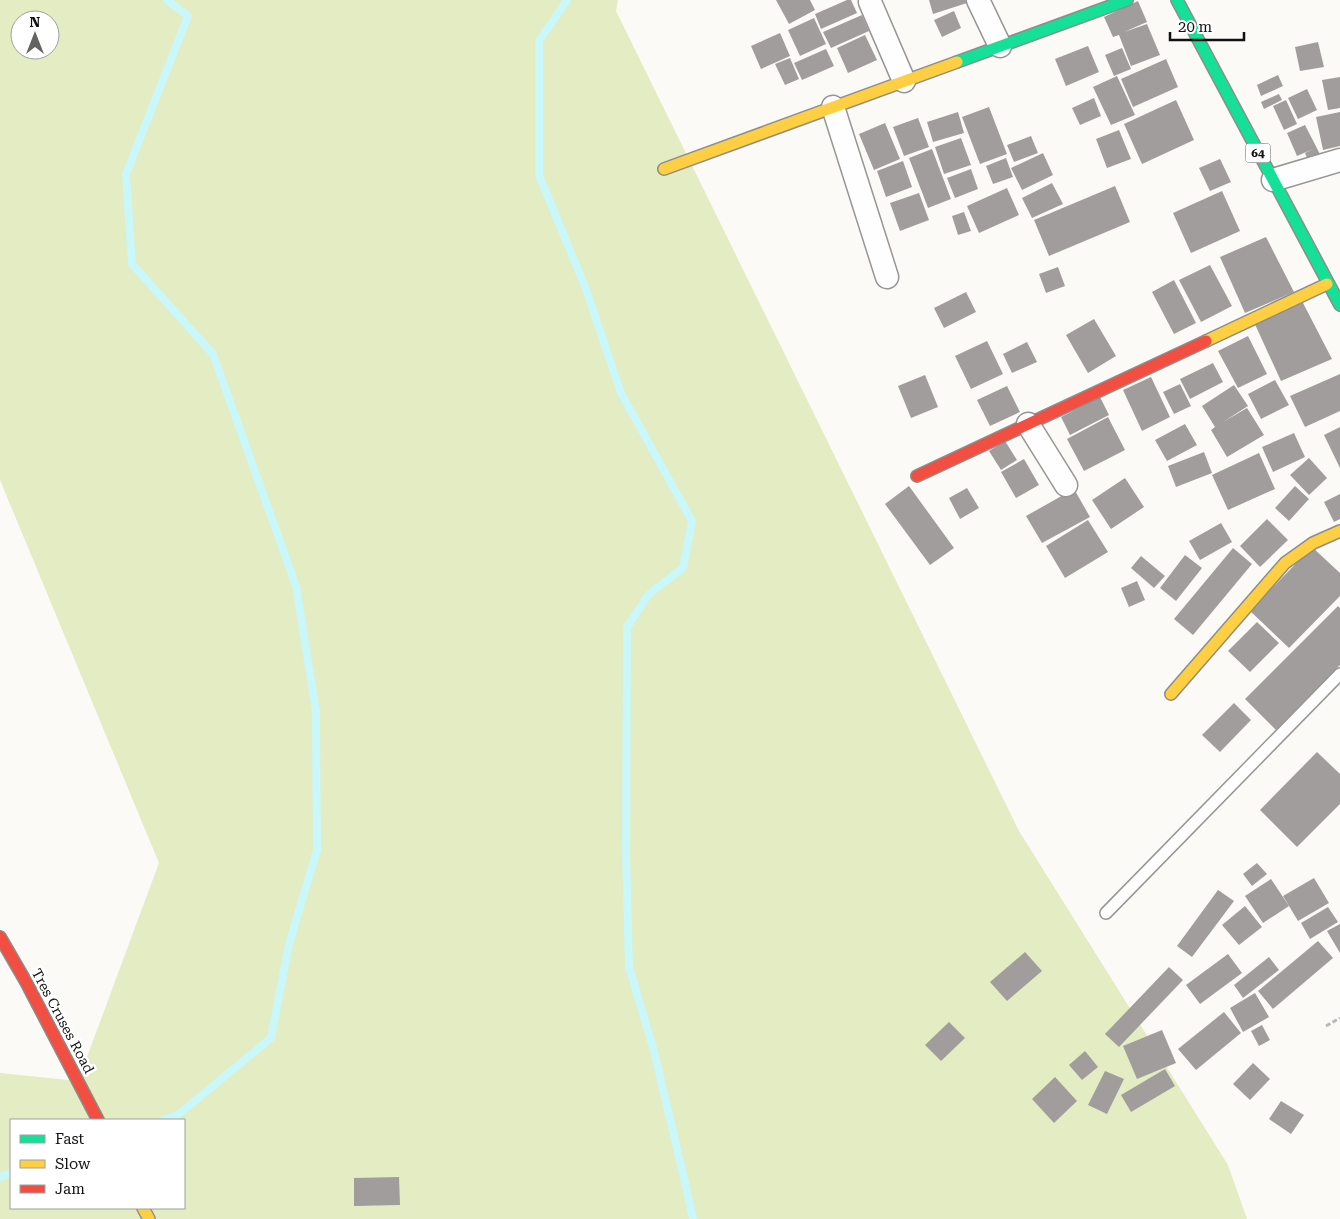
<svg xmlns="http://www.w3.org/2000/svg" width="1340" height="1219" font-family="'Roboto Serif',serif">
	<style>
		.forest { fill: #e3ecc2; fill-rule: evenodd }
		.lines { fill: none; stroke-linecap: round; stroke-linejoin: round }
		.stream { stroke: #caf7fa; stroke-width: 8 }
		.building { fill: #a19d9c }
		.lane-casing { stroke: #979695; stroke-width: 14 }
		.street-casing { stroke: #979695; stroke-width: 25 }
		.fast-casing { stroke: #8d8d8b; stroke-width: 14 }
		.slow-casing { stroke: #8d8d8b; stroke-width: 14 }
		.jam-casing { stroke: #8d8d8b; stroke-width: 14 }
		.path { stroke: #b9b9b8; stroke-width: 3; stroke-dasharray: 5 2.5; stroke-linecap: butt }
		.lane { stroke: #fffefe; stroke-width: 11 }
		.street { stroke: #fffefe; stroke-width: 22 }
		.fast { stroke: #16e098; stroke-width: 11 }
		.slow { stroke: #ffcf43; stroke-width: 11 }
		.jam { stroke: #f24e42; stroke-width: 11 }
		.labels { text-anchor: middle; stroke-width: 5; stroke-linejoin: round; paint-order: stroke }
		.shield { fill: #fff; stroke: #585858; stroke-width: 1 }
		.shield-label { font-size: 12px; font-weight: bold; fill: #111 }
		.street-label { font-size: 14px; fill: #111; stroke: #fff }
	</style>
	<rect width="100%" height="100%" fill="#fcfaf7"/>
	<path class="forest" d="M0 0H618L616 11 1019 831 1228 1165 1247 1219H0V1073L78 1081 159 863 0 480ZM20 20H50V50H20ZM11 1120H184V1208H11Z"/>
	<g class="lines">
		<g class="stream">
			<polyline points="567,0 539,41 539,175 586,289 621,393 692,521 683,568 649,594 627,627 626,854 629,967 654,1051 687,1191 693,1219"/>
			<polyline points="163,1120 179,1114 271,1038 289,944 317,850 316,712 296,586 213,354 132,264 126,174 188,16 167,0"/>
			<polyline points="0,1177 11,1173"/>
		</g>
	</g>
	<g class="building">
		<polygon points="776,0 810,0 815,10 789,24"/>
		<polygon points="847,0 851,0 857,13 821,29 815,14"/>
		<polygon points="929,0 967,0 967,3 933,14"/>
		<polygon points="1138,1 1147,22 1124,32 1147,24 1160,55 1131,66 1119,35 1113,37 1104,17"/>
		<polygon points="954,11 961,28 942,37 934,20"/>
		<polygon points="862,15 869,31 831,48 823,32"/>
		<polygon points="814,18 826,44 800,56 788,30"/>
		<polygon points="780,33 790,56 761,69 751,46"/>
		<polygon points="865,35 877,60 848,73 837,48"/>
		<polygon points="1318,42 1324,67 1300,71 1295,47"/>
		<polygon points="1088,46 1099,72 1066,86 1055,59"/>
		<polygon points="1122,48 1131,69 1114,76 1105,55"/>
		<polygon points="826,49 834,66 802,80 794,63"/>
		<polygon points="790,58 799,79 785,85 775,64"/>
		<polygon points="1166,59 1178,87 1133,107 1121,79"/>
		<polygon points="1278,75 1283,86 1261,96 1257,85"/>
		<polygon points="1117,76 1135,115 1111,125 1093,87"/>
		<polygon points="1340,77 1340,108 1328,110 1322,80"/>
		<polygon points="1307,89 1317,110 1298,119 1288,98"/>
		<polygon points="1279,94 1282,100 1264,109 1261,102"/>
		<polygon points="1094,98 1101,116 1080,125 1072,108"/>
		<polygon points="1176,100 1194,140 1142,164 1124,124"/>
		<polygon points="1286,100 1297,124 1284,130 1273,106"/>
		<polygon points="989,107 1007,154 980,164 962,117"/>
		<polygon points="958,112 964,133 933,142 927,122"/>
		<polygon points="1340,112 1340,146 1323,150 1316,117"/>
		<polygon points="918,118 929,147 904,156 893,127"/>
		<polygon points="885,123 900,159 874,170 859,134"/>
		<polygon points="1305,125 1324,162 1311,168 1305,153 1313,149 1297,156 1287,133"/>
		<polygon points="1119,130 1131,159 1107,168 1096,139"/>
		<polygon points="1031,136 1038,153 1014,162 1007,145"/>
		<polygon points="961,138 971,165 944,174 935,147"/>
		<polygon points="932,149 951,199 928,208 909,158"/>
		<polygon points="1043,153 1053,175 1022,190 1011,168"/>
		<polygon points="1006,158 1013,177 993,184 986,166"/>
		<polygon points="1220,159 1231,182 1210,191 1199,168"/>
		<polygon points="903,161 912,187 886,197 877,171"/>
		<polygon points="971,169 978,189 955,198 947,178"/>
		<polygon points="1052,183 1063,204 1032,218 1022,198"/>
		<polygon points="1115,186 1130,222 1049,256 1034,220"/>
		<polygon points="1007,188 1019,215 979,233 967,206"/>
		<polygon points="1222,191 1240,231 1191,253 1173,213"/>
		<polygon points="919,193 929,220 900,231 890,203"/>
		<polygon points="964,212 971,231 958,235 952,216"/>
		<polygon points="1266,237 1294,292 1245,313 1220,257"/>
		<polygon points="1210,265 1232,306 1201,322 1179,280"/>
		<polygon points="1058,267 1065,286 1046,293 1039,274"/>
		<polygon points="1174,280 1196,323 1174,334 1152,292"/>
		<polygon points="966,292 976,312 944,328 934,308"/>
		<polygon points="1302,301 1332,359 1281,381 1253,320"/>
		<polygon points="1094,319 1116,356 1088,373 1066,335"/>
		<polygon points="1248,336 1267,374 1238,388 1218,351"/>
		<polygon points="987,341 1003,374 971,389 955,356"/>
		<polygon points="1027,342 1037,362 1012,373 1003,354"/>
		<polygon points="1213,363 1223,382 1190,399 1180,379"/>
		<polygon points="1340,374 1340,411 1305,427 1290,396"/>
		<polygon points="925,375 938,407 911,418 898,386"/>
		<polygon points="1151,377 1170,417 1142,431 1123,390"/>
		<polygon points="1275,380 1289,405 1261,419 1248,394"/>
		<polygon points="1180,384 1191,406 1174,414 1163,392"/>
		<polygon points="1234,385 1248,406 1223,422 1247,408 1264,435 1227,457 1211,430 1215,427 1202,406"/>
		<polygon points="1007,386 1020,412 990,426 977,400"/>
		<polygon points="1100,397 1109,415 1070,435 1061,417"/>
		<polygon points="1108,417 1125,450 1084,471 1067,439"/>
		<polygon points="1185,424 1197,445 1167,461 1155,440"/>
		<polygon points="1340,427 1340,468 1324,435"/>
		<polygon points="1294,433 1305,457 1273,472 1262,447"/>
		<polygon points="1005,441 1017,460 1001,470 989,451"/>
		<polygon points="1204,452 1212,473 1176,487 1168,466"/>
		<polygon points="1259,453 1275,489 1228,510 1212,475"/>
		<polygon points="1309,458 1327,478 1309,495 1290,475"/>
		<polygon points="1024,459 1039,485 1016,498 1001,472"/>
		<polygon points="1125,478 1144,507 1111,529 1092,500"/>
		<polygon points="909,486 954,548 930,565 885,504"/>
		<polygon points="1295,486 1309,499 1289,521 1275,508"/>
		<polygon points="967,488 979,508 960,519 949,498"/>
		<polygon points="1074,489 1090,517 1042,543 1026,516"/>
		<polygon points="1340,494 1340,519 1334,522 1324,502"/>
		<polygon points="1267,519 1288,540 1260,567 1240,546"/>
		<polygon points="1088,520 1108,552 1065,578 1046,546"/>
		<polygon points="1221,523 1232,542 1200,560 1189,541"/>
		<polygon points="1312,547 1340,573 1340,596 1289,648 1250,611"/>
		<polygon points="1233,548 1252,564 1193,635 1174,619"/>
		<polygon points="1185,555 1202,568 1176,601 1160,588"/>
		<polygon points="1141,556 1165,576 1154,588 1131,568"/>
		<polygon points="1137,581 1145,600 1129,607 1121,588"/>
		<polygon points="1338,606 1340,608 1340,665 1276,730 1245,699"/>
		<polygon points="1257,622 1279,643 1250,672 1228,651"/>
		<polygon points="1234,703 1251,720 1220,752 1202,735"/>
		<polygon points="1317,752 1340,774 1340,804 1297,847 1260,810"/>
		<polygon points="1257,863 1267,874 1252,886 1243,874"/>
		<polygon points="1314,878 1329,903 1298,921 1283,896"/>
		<polygon points="1271,879 1289,906 1263,923 1245,896"/>
		<polygon points="1218,890 1234,901 1192,957 1177,946"/>
		<polygon points="1245,906 1262,927 1239,945 1222,925"/>
		<polygon points="1328,907 1338,922 1310,939 1301,923"/>
		<polygon points="1340,924 1340,953 1327,931"/>
		<polygon points="1318,941 1333,958 1273,1009 1258,991"/>
		<polygon points="1025,952 1042,971 1007,1001 990,982"/>
		<polygon points="1228,954 1242,973 1200,1004 1186,985"/>
		<polygon points="1269,957 1279,970 1243,998 1234,985"/>
		<polygon points="1169,967 1183,980 1119,1047 1105,1034"/>
		<polygon points="1255,993 1269,1017 1243,1032 1230,1008"/>
		<polygon points="1224,1012 1241,1033 1196,1070 1178,1049"/>
		<polygon points="949,1022 965,1038 941,1061 925,1045"/>
		<polygon points="1262,1025 1270,1040 1259,1046 1251,1031"/>
		<polygon points="1162,1030 1176,1063 1137,1079 1123,1046"/>
		<polygon points="1085,1051 1098,1067 1082,1080 1069,1065"/>
		<polygon points="1253,1063 1270,1079 1250,1100 1233,1084"/>
		<polygon points="1165,1069 1175,1086 1131,1112 1121,1095"/>
		<polygon points="1105,1071 1124,1079 1107,1114 1088,1105"/>
		<polygon points="1055,1077 1077,1101 1054,1123 1032,1099"/>
		<polygon points="1281,1101 1304,1115 1291,1134 1269,1119"/>
		<polygon points="399,1177 400,1205 354,1206 354,1178"/>
	</g>
	<g class="lines">
		<defs>
			<polyline id="lane" points="1106,913 1340,674"/>
			<g id="street">
				<polyline points="978,0 1000,46"/>
				<polyline points="870,2 904,81"/>
				<polyline points="833,107 887,277"/>
				<polyline points="1273,180 1340,160"/>
				<polyline points="1028,424 1066,485"/>
			</g>
			<g id="fast">
				<polyline points="1177,0 1340,305"/>
				<polyline points="957,62 1127,0"/>
			</g>
			<g id="slow">
				<polyline points="664,169 957,62"/>
				<polyline points="1206,341 1327,284"/>
				<polyline points="1171,694 1285,563 1313,543 1340,531"/>
				<polyline points="143,1208 149,1219"/>
			</g>
			<g id="jam">
				<polyline points="917,476 1206,341"/>
				<polyline points="0,937 26,982 98,1120"/>
			</g>
		</defs>
		<use href="#lane" class="lane-casing"/>
		<use href="#street" class="street-casing"/>
		<use href="#fast" class="fast-casing"/>
		<use href="#slow" class="slow-casing"/>
		<use href="#jam" class="jam-casing"/>
		<polyline class="path" points="1326,1026 1340,1018"/>
		<use href="#lane" class="lane"/>
		<use href="#street" class="street"/>
		<use href="#fast" class="fast"/>
		<use href="#slow" class="slow"/>
		<use href="#jam" class="jam"/>
	</g>
	<g class="labels">
		<rect class="shield" x="1245.5" y="143.5" width="25" height="19" rx="4"/>
		<g class="shield-label">
			<text x="1258" y="157">64</text>
		</g>
		<g class="street-label">
			<text transform="translate(63 1021) rotate(62)" y="5">Tres Cruses Road</text>
		</g>
	</g>
	<rect x="10" y="1119" width="175" height="90" fill="#ffffff" stroke="#a0a0a0"/>
	<rect x="20" y="1135" width="25" height="8" fill="#16e098" stroke="#a0a0a0"/>
	<text x="55" y="1144" font-size="15" fill="#111111">Fast</text>
	<rect x="20" y="1160" width="25" height="8" fill="#ffcf43" stroke="#a0a0a0"/>
	<text x="55" y="1169" font-size="15" fill="#111111">Slow</text>
	<rect x="20" y="1185" width="25" height="8" fill="#f24e42" stroke="#a0a0a0"/>
	<text x="55" y="1194" font-size="15" fill="#111111">Jam</text>
	<g transform="translate(35 35)"><circle r="24" fill="#ffffff" stroke="#a0a0a0"/>
	<path d="M0-4L9 19L0 12L-9 19Z" fill="#636362"/>
	<text y="-8" font-size="14" font-weight="bold" text-anchor="middle" fill="#111111">N</text>
	</g>
	<path d="M1170 32v8h74v-8" fill="none" stroke="#111111" stroke-width="2.5"/>
	<text x="1178" y="32" font-size="15" fill="#111111" stroke="#ffffff" stroke-width="4" paint-order="stroke">20 m</text>
</svg>
